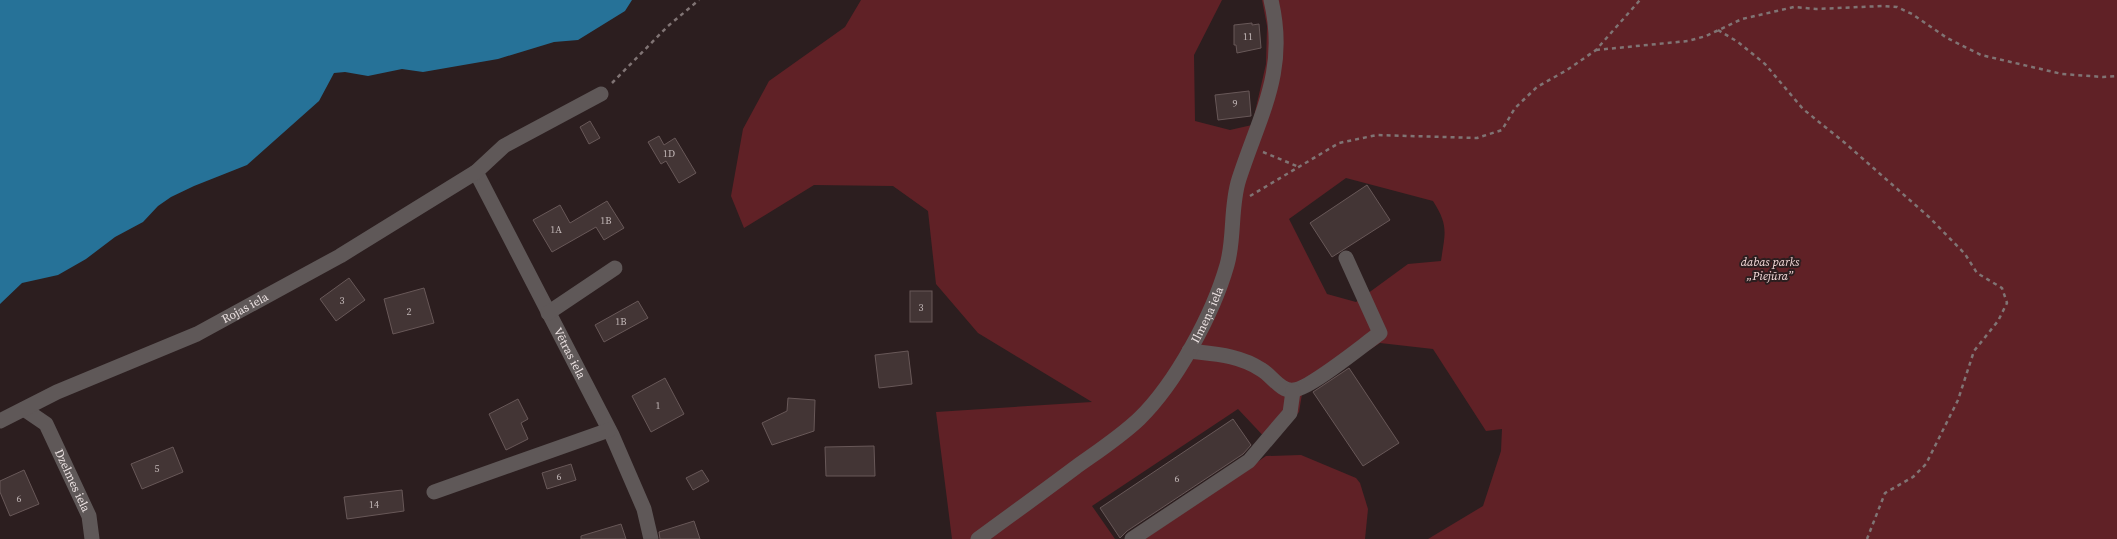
<svg xmlns="http://www.w3.org/2000/svg" width="2117" height="539" font-family="'Source Serif 4',serif">
	<style>
		.green { fill: #602126; fill-rule: evenodd }
		.water { fill: #267298 }
		.building { fill: #433535; stroke: #685858 }
		.lines { fill: none; stroke-linecap: round; stroke-linejoin: round }
		.path { stroke: #807474; stroke-width: 2.5; stroke-dasharray: 4 4; stroke-linecap: butt }
		.minor { stroke: #5f5858; stroke-width: 15 }
		.labels { text-anchor: middle; stroke-width: 4; stroke-linejoin: round; paint-order: stroke }
		.number-label { font-size: 10px; fill: #c2b7b7 }
		.park-label { font-size: 12px; font-style: italic; fill: #f5dbda; stroke: #2c1e1f }
		.street-label { font-size: 12px; fill: #ece2e2; stroke: #2c1e1f }
	</style>
	<rect width="100%" height="100%" fill="#2c1e1f"/>
	<g class="green">
		<path d="M861 0H1222L1194 55 1195 121 1230 130 1252 125 1266 64 1267 26 1262 0H2117V539H1428L1483 506 1501 451 1502 429 1486 431 1433 349 1380 343 1302 394 1299 412 1270 443 1238 409 1092 506 1115 539H952L936 412 1092 402 978 333 936 284 928 211 893 186 814 185 744 228 731 196 743 129 769 81 845 27ZM1346 178 1433 201C1449 226 1445 233 1441 261L1408 264 1356 302 1327 294 1289 219Z"/>
		<polygon points="1301,455 1356,478 1360,483 1368,509 1365,539 1145,539 1266,456"/>
	</g>
	<polygon class="water" points="0,0 632,0 625,11 578,40 554,42 498,59 423,72 402,69 368,76 345,72 334,73 319,101 247,165 194,186 171,197 158,206 143,222 115,237 86,259 58,275 22,283 0,304"/>
	<g class="building">
		<polygon points="1252,23 1252,25 1259,24 1261,48 1237,53 1236,45 1234,45 1234,25"/>
		<polygon points="1249,91 1251,116 1218,120 1215,95"/>
		<polygon points="590,121 600,138 589,144 580,127"/>
		<polygon points="659,136 664,145 675,138 696,173 679,183 666,161 661,164 648,142"/>
		<polygon points="1367,185 1390,220 1332,257 1310,223"/>
		<polygon points="607,201 624,228 604,240 596,227 552,252 533,220 560,205 570,223"/>
		<polygon points="349,278 365,300 336,321 320,299"/>
		<polygon points="424,288 434,323 393,334 384,299"/>
		<rect x="910" y="291" width="22" height="31"/>
		<polygon points="638,301 648,318 604,342 595,325"/>
		<polygon points="908,351 912,384 879,388 875,355"/>
		<polygon points="1349,368 1399,443 1363,466 1313,392"/>
		<polygon points="665,378 684,414 651,432 632,396"/>
		<polygon points="788,398 815,400 814,431 772,445 762,423 787,411"/>
		<polygon points="518,399 528,419 521,423 528,439 506,450 489,414"/>
		<polygon points="1233,419 1251,445 1243,454 1127,531 1120,538 1100,508"/>
		<polygon points="874,446 875,476 826,476 825,447"/>
		<polygon points="173,447 183,472 142,489 131,464"/>
		<polygon points="571,464 576,480 547,489 542,473"/>
		<polygon points="24,470 39,504 10,516 0,492 0,481"/>
		<polygon points="702,470 709,481 693,490 686,478"/>
		<polygon points="402,490 404,511 347,519 344,497"/>
		<polygon points="694,521 700,539 660,539 659,532"/>
		<polygon points="621,524 626,539 581,539 581,536"/>
	</g>
	<g class="lines">
		<g class="path">
			<polyline points="1718,30 1738,42 1765,64 1803,109 1845,143 1929,217 1965,254 1977,273 2002,288 2007,303 1998,321 1974,351 1958,400 1926,464 1913,477 1885,493 1867,539"/>
			<polyline points="1596,50 1688,41 1706,36 1742,19 1794,7 1816,9 1882,6 1897,7 1912,14 1947,38 1981,55 2062,74 2103,77 2117,76"/>
			<polyline points="612,83 668,26 699,0"/>
			<polyline points="1263,152 1299,167"/>
			<polyline points="1250,196 1339,143 1377,135 1477,138 1502,130 1515,108 1537,87 1567,70 1596,50 1640,0"/>
		</g>
		<g class="minor">
			<path id="s1" d="M476 172 612 435 644 509 651 539"/>
			<polyline points="548,313 615,268"/>
			<path d="M1189 351C1215 354 1240 355 1262 370 1272 376 1281 392 1294 390 1311 388 1363 345 1380 333L1346 258"/>
			<path id="s2" d="M24 409 46 424 89 516 92 539"/>
			<path id="s3" d="M0 421 57 392 197 334 340 256 476 172 504 146 601 94"/>
			<polyline points="434,492 609,430"/>
			<path id="s4" d="M978 539C1011 515 1044 491 1076 467 1097 452 1120 437 1139 419 1176 383 1213 314 1227 265 1235 237 1230 207 1239 179 1260 114 1288 71 1271 0"/>
			<polyline points="1132,539 1249,461 1290,413 1293,391"/>
		</g>
	</g>
	<g class="labels">
		<g class="number-label">
			<text x="1248" y="40">11</text>
			<text x="1235" y="107">9</text>
			<text x="669" y="157">1D</text>
			<text x="606" y="224">1B</text>
			<text x="556" y="233">1A</text>
			<text x="342" y="304">3</text>
			<text x="921" y="311">3</text>
			<text x="409" y="315">2</text>
			<text x="621" y="325">1B</text>
			<text x="658" y="409">1</text>
			<text x="157" y="472">5</text>
			<text x="559" y="480">6</text>
			<text x="1177" y="482">6</text>
			<text x="19" y="502">6</text>
			<text x="374" y="508">14</text>
		</g>
		<g class="park-label">
			<text x="1770" y="266">dabas parks<tspan x="1770" dy="14">„Piejūra”</tspan></text>
		</g>
		<g class="street-label">
			<text dy="4" stroke="none"><textPath href="#s3" startOffset="270">Rojas iela</textPath></text>
			<text dy="4" stroke="none"><textPath href="#s4" startOffset="326">Ilmeņa iela</textPath></text>
			<text dy="4" stroke="none"><textPath href="#s1" startOffset="204">Vētras iela</textPath></text>
			<text dy="4" stroke="none"><textPath href="#s2" startOffset="89">Dzelmes iela</textPath></text>
		</g>
	</g>
</svg>
